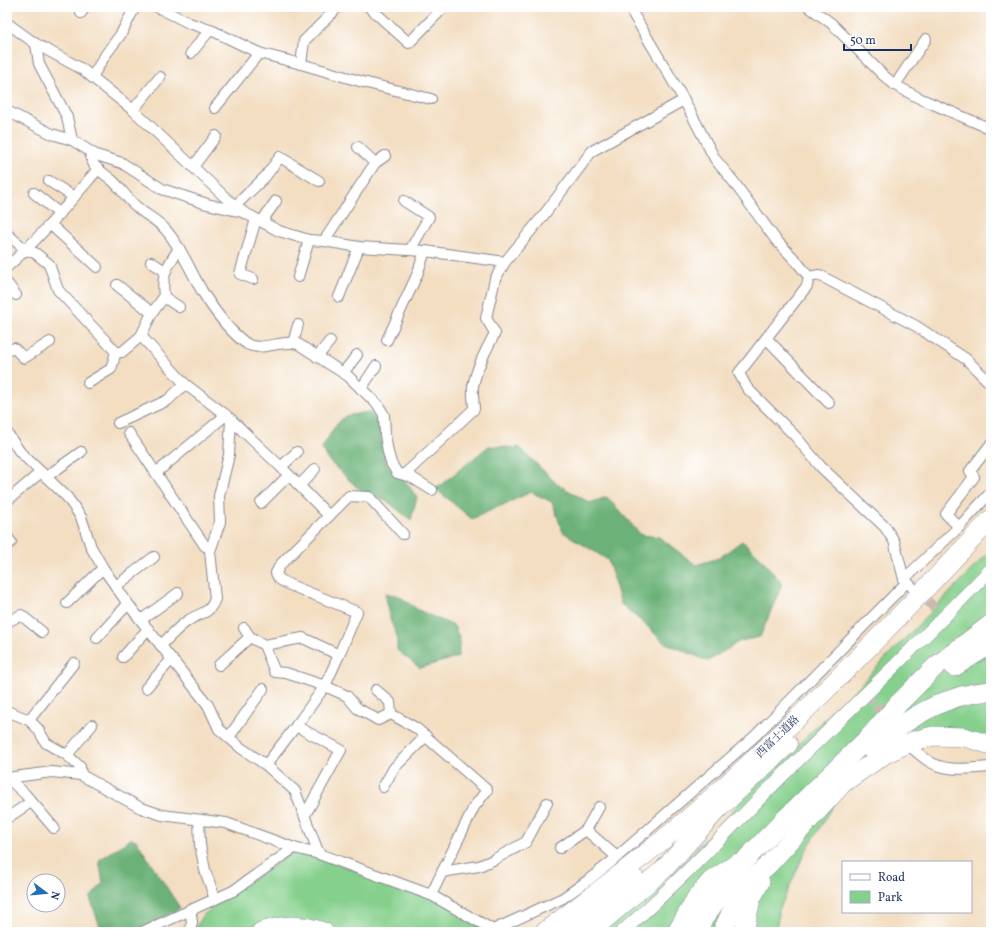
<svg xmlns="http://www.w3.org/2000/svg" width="998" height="939" font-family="Vollkorn,'Noto Serif JP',serif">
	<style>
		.green { fill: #86d08d; stroke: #508076 }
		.forest { fill: #6cb278; stroke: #44706b }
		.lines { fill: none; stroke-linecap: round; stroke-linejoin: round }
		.minor-tunnel { stroke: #c8bbae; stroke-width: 10; stroke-dasharray: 10 5; stroke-linecap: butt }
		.minor-casing { stroke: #878690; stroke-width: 12 }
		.tertiary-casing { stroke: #878690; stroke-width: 14 }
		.motorway-casing { stroke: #878690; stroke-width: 20 }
		.minor { stroke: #fff; stroke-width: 10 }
		.tertiary { stroke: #fff; stroke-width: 13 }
		.motorway { stroke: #fff; stroke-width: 19 }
		.labels { text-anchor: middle; stroke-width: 3; stroke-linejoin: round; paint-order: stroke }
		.street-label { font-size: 11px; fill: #1b2f5e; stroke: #fff }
	</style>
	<rect width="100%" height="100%" fill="#fff"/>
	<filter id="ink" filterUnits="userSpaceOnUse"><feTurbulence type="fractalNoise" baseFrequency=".025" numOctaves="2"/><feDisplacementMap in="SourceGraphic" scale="8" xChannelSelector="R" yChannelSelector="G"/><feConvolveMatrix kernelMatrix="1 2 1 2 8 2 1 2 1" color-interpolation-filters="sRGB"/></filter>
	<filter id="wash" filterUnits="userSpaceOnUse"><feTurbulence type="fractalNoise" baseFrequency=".012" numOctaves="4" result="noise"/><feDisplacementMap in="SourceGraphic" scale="16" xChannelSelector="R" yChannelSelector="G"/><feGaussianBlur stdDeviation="0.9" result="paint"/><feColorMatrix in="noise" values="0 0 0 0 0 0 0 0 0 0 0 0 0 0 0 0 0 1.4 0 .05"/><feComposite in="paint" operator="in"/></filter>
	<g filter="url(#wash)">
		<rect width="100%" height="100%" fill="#f3dec2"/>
		<g class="green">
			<polygon points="991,550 991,746 965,733 899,729 840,795 805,852 779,910 776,932 591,932 651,896 763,778 858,687"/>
			<polygon points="296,851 423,892 500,932 194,932 202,916 225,898"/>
		</g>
		<g class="forest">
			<path d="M368 412C386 423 378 448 387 464 390 470 398 474 403 479 408 484 412 491 417 497L411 520 388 502 360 490 329 461 322 448 335 426 345 416Z"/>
			<polygon points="489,446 520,448 557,484 590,503 607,497 641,535 659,537 696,565 719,558 742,541 761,558 782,584 760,637 740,641 708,661 663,642 647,626 621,604 608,560 563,532 552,502 531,492 472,519 436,489"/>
			<polygon points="385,593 399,596 418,610 454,626 460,639 458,657 420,668 397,650 397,636 391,622"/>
			<polygon points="131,839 136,840 180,908 137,932 102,932 90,898 103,883 99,860"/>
		</g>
	</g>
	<g filter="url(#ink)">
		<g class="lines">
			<g class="minor-tunnel">
				<polyline points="917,591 937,610"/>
				<polyline points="866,694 889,721"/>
			</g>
			<defs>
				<g id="minor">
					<polyline points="157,7 189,23 213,31 259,53 301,64 363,82 431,99"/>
					<polyline points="369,7 409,43 444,7"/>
					<polyline points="629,7 684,100 715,159 733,181 776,240 797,262 809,277 807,286 739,373 747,388 796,437 821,467 885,527 894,541 904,579 914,589"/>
					<polyline points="809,7 831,23 883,75 895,85 919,98 991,129"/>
					<polyline points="81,13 85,7"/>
					<polyline points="7,23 36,44 82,69 133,110 228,200 243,212 279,231 309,240 324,241 359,247 425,251 505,262"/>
					<polyline points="36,44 39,64 67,117 72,140"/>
					<polyline points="191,53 210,30"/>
					<polyline points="301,64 304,41 338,7"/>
					<polyline points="92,77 106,54 121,34 135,7"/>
					<polyline points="895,85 926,39"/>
					<polyline points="215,108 259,53"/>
					<polyline points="133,110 160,77"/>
					<polyline points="7,111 52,134 72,140 96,155 122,163 162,189 207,204 242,212"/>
					<polyline points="358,147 375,163 385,156"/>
					<path d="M90 152C91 157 92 163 95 166 100 172 108 176 114 182 122 190 129 201 138 208 147 216 157 220 165 229 181 247 190 270 202 291 213 309 230 332 247 344 260 352 282 339 298 344L348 376 378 405 384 415 385 435 388 452 391 463 397 473 411 477 432 490"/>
					<polyline points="193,167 216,136"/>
					<polyline points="49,181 74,197"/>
					<polyline points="34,193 60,214"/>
					<polyline points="404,201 429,217 410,250"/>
					<polyline points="236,205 265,177 280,157 319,181"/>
					<polyline points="262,221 276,201"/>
					<polyline points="51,225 97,267"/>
					<polyline points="7,234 26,250 35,253 49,264 58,290 116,352"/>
					<polyline points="324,241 375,163"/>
					<path d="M179 248C167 268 161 273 164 297L179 307"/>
					<polyline points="151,262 165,271"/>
					<path d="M7 267C41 237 68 204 98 169"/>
					<polyline points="298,277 309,240"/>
					<polyline points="809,277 819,275 916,326 966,359 991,384"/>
					<polyline points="253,279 240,274 256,219"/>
					<polyline points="7,283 16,295"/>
					<polyline points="117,285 152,313"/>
					<polyline points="339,297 359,247"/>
					<polyline points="141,336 185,384"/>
					<polyline points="767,339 829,403"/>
					<polyline points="387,340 417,275 425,251"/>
					<polyline points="293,343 298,325"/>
					<polyline points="7,351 14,348 24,358 50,342"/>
					<polyline points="317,357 330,341"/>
					<polyline points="343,373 357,355"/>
					<polyline points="88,383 111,369 116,352 122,352 141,336 152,313 164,297"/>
					<polyline points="361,389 376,366"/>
					<polyline points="118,423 168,400 185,384 226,415 281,467 329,516"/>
					<polyline points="7,433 20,452 67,497 81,517 91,547 103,568 128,604 208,705 219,729 241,748 266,765 295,791 319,854"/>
					<polyline points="129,433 205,546"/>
					<polyline points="281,467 297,452"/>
					<polyline points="156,473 226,415"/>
					<path d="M405 474 474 409C474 402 472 393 473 386 477 367 486 350 495 333L486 318 495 279 505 262 543 216 592 151 684 100"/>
					<polyline points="46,477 81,452"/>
					<polyline points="300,485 315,469"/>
					<polyline points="7,501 41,472"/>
					<polyline points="261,503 289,475"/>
					<polyline points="959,527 946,514 974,477 970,471 991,444"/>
					<polyline points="7,537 11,542 7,545"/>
					<polyline points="904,579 959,527 991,492"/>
					<polyline points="116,586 154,557"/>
					<polyline points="67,603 103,568"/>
					<polyline points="141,620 178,593"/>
					<polyline points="7,622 21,615 42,632"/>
					<polyline points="244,628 250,637 264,645 303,638 339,655"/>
					<polyline points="97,638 128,604"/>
					<path d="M161 645C170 637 179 626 189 620 201 612 209 615 215 599L210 551 220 522 219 496 229 455 231 419"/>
					<polyline points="264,645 275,672 286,673 325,686 339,655 357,612 290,585 279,579 276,573 280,565 349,496 369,497 403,534"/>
					<polyline points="123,657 148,629"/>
					<polyline points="219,665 250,637"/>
					<polyline points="146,688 172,659"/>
					<polyline points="376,690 390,702 391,714"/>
					<polyline points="7,711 29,720 38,729 46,743 67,755 80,767 81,775"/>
					<polyline points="29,720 74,663"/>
					<polyline points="296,726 325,686 347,696 357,708 378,720 391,714 416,728 487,790 474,807 431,895"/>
					<polyline points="229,737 263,689"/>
					<path d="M912 748C917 752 921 756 927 760 945 773 970 768 991 767"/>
					<polyline points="67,755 92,725"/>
					<polyline points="266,765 296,726 341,750 305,815"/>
					<polyline points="7,778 52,772 81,775 141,808 162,815 226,823 294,848 319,854 431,895 497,932"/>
					<polyline points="8,778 25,794 54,828"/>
					<polyline points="383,787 394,768 426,736"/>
					<polyline points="7,818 31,802"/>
					<polyline points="199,820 200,845 205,870 215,899"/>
					<polyline points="586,830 599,807"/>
					<polyline points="560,848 586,830 617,857"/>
					<polyline points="442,872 479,866 493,860 526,842 547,803"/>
					<polyline points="493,930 563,898 587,881 610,863 755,736 907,582"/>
					<polyline points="142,932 233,891 294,848"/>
					<polyline points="190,932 192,922 190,909"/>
				</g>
				<path id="tertiary" d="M622 932C679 882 731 827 784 774 853 706 924 639 991 569"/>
				<g id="motorway">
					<polyline points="954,667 991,644"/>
					<path d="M871 749 874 745C910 718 944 694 991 691"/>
					<polyline points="717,810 788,744"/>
					<path d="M261 932C286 924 299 924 324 932"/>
					<path d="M544 932C596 893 648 854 698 810 801 719 897 620 991 519"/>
					<polyline points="566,932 635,879"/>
					<polyline points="590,932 664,869 719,808"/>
					<polyline points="677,932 697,897 711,881 738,863"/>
					<polyline points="698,932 702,921 724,889 734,874 748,857 787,817 870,736 898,704 936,666 991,624"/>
					<polyline points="722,932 736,902 746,885 769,864 843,783 885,754 913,741 933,736 964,737 991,745"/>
					<polyline points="744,932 751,899 760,882"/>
				</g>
			</defs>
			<use href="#minor" class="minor-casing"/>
			<use href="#tertiary" class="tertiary-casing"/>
			<use href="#motorway" class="motorway-casing"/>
			<use href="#minor" class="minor"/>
			<use href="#tertiary" class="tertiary"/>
			<use href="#motorway" class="motorway"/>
		</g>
	</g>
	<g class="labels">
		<g class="street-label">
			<text transform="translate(777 736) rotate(-44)" y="4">西富士道路</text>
		</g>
	</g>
	<rect width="998" height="939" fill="none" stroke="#fff" stroke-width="24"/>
	<rect x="842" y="861" width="130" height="52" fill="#ffffff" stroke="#a4acbf"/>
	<rect x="850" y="874" width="20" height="6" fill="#ffffff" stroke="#a4acbf"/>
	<text x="878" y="881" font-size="12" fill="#1b2f5e">Road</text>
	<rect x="850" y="891" width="20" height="12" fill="#86d08d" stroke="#a4acbf"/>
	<text x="878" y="901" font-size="12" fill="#1b2f5e">Park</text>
	<g transform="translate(46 893) rotate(106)"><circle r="19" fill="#ffffff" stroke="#a4acbf"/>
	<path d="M0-3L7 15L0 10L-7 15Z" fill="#1f6fb2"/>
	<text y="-6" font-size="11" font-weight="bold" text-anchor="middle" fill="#1b2f5e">N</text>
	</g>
	<path d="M844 44v6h67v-6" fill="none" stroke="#1b2f5e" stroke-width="2"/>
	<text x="850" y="44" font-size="12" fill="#1b2f5e" stroke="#ffffff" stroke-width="3" paint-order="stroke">50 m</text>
</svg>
